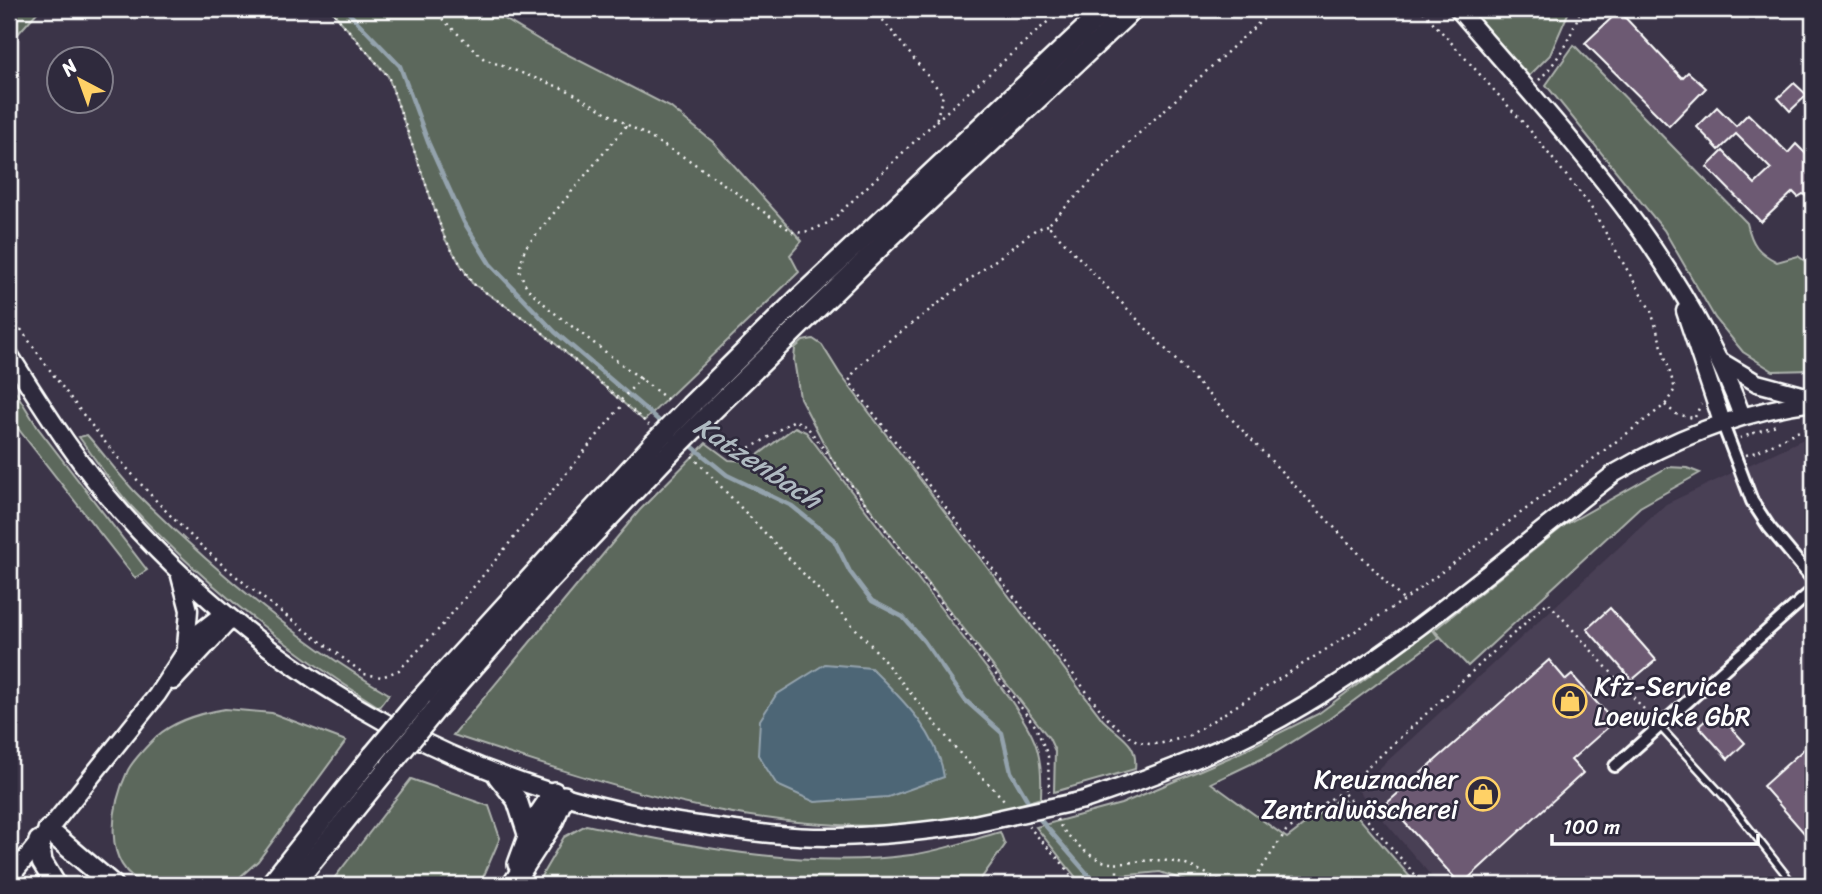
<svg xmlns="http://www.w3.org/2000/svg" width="1822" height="894" font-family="Sriracha,sans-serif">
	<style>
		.built { fill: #4a3f55 }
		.green { fill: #5c675c; stroke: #aeb3ae; stroke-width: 2 }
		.water { fill: #4d6676; stroke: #94a3ad; stroke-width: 2 }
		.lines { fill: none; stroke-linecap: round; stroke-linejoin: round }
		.stream { stroke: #94a3ad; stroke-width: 4.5 }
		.building { fill: #6d5a73; stroke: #fff; stroke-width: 2 }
		.lane-casing { stroke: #fff; stroke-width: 10 }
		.street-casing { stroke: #fff; stroke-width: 16 }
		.secondary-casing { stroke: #fff; stroke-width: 21 }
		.highway-casing { stroke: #fff; stroke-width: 24 }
		.path { stroke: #fff; stroke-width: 2.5; stroke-dasharray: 2 5; stroke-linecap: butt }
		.lane { stroke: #2f2a3d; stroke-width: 5 }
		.street { stroke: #2f2a3d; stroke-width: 10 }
		.secondary { stroke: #2f2a3d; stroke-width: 16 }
		.highway { stroke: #2f2a3d; stroke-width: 19 }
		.secondary-bridge-casing { stroke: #fff; stroke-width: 21; stroke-linecap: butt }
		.highway-bridge-casing { stroke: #fff; stroke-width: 24; stroke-linecap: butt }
		.secondary-bridge { stroke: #2f2a3d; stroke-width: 16 }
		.highway-bridge { stroke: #2f2a3d; stroke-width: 19 }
		.labels { text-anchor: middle; stroke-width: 5; stroke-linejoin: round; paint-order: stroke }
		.poi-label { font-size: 26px; fill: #fff; stroke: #2f2a3d; text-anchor: start }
		.water-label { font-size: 28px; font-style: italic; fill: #afbac1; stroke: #2f2a3d }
	</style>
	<rect width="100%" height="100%" fill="#3b3448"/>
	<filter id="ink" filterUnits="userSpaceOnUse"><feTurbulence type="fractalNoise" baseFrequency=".0143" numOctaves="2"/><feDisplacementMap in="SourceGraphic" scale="14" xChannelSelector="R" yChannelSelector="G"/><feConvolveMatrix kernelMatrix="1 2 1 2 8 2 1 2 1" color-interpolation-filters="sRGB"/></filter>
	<g filter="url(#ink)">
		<polygon class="built" points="1810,436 1813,437 1813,885 1439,885 1357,789 1666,504"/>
		<g class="green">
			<polygon points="9,9 40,9 9,44"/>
			<polygon points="330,9 488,9 541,41 670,107 713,142 802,241 790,255 799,272 644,421 535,326 472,283 445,239 388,76"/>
			<polygon points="1470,9 1570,9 1550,55 1529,76"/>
			<path d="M1574 45 1747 223C1752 245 1758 252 1777 262L1798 256 1813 267V370L1773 371 1743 352 1715 318 1664 230 1546 85Z"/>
			<path d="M813 339 822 345 840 374 1103 720C1121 738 1138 742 1135 769L1054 792 1055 751 1049 738 833 461 800 398 794 360 795 348 803 341Z"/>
			<polygon points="9,381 38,428 147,570 135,578 9,417"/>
			<path d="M795 427 806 432 1010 699C1036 739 1043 750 1041 798 1021 804 1000 812 979 816 800 850 622 791 453 735L639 511 706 443 729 460 750 461Z"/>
			<path d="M87 435C105 455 120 477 139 496 214 570 297 641 389 694L379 707C288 650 204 584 131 506 112 485 96 460 79 437Z"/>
			<polygon points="1668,467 1687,468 1700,473 1640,507 1468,666 1434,630 1565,525"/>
			<polygon points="1432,629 1439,638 1329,719 1276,752 1211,783 1287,838 1341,797 1417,885 1198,885 1160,872 1109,877 1107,885 1082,885 1036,827 1121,804 1233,756 1318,714"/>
			<path d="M225 709 272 713 346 741 258 861 231 885C214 885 157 890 145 884 100 865 112 804 128 770 134 759 147 746 156 737 175 720 201 713 225 709Z"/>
			<polygon points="411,779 489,806 500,838 480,885 329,885"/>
			<path d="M586 825C693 846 802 870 911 855 941 851 971 840 1000 832L1005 845 980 880 946 885H536L564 837Z"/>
		</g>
		<path class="water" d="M825 664 871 668C902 699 938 733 944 777L888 797 815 802 777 785 758 755 760 720 776 695Z"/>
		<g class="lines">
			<g class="stream">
				<polyline points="345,9 400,66 428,142 464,222 490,264 555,332 664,425"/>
				<polyline points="688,443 727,475 792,506 834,540 850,572 872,601 903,617 924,641 965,700 1002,733 1011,772 1032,808"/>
				<polyline points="1037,816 1097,885"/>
			</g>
		</g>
		<g class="building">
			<polygon points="1619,11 1682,78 1688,72 1706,88 1669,126 1585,43"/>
			<polygon points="1794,83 1807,95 1790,111 1778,98"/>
			<polygon points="1717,107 1736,126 1748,114 1788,153 1796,144 1813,161 1813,202 1803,194 1798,197 1793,192 1761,222 1707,167 1723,151 1755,184 1771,169 1736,134 1719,150 1697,127"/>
			<polygon points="1610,608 1656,660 1632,680 1587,629"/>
			<polygon points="1549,660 1566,680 1572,675 1614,722 1571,760 1583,773 1461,885 1387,803"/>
			<polygon points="1716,711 1745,743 1728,759 1699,726"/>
			<polygon points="1813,741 1813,843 1763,786"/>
		</g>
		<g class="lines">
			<defs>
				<polyline id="lane" points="1660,727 1727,800 1794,885"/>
				<g id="street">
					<polyline points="1722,422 1752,501 1769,527 1813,580"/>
					<polyline points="1615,766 1813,590"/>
				</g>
				<g id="secondary">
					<path d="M1458 9C1565 134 1685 259 1742 416"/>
					<polyline points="1685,311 1722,422"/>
					<path d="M9 354C44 409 78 464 122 513 277 686 475 794 705 826 749 832 793 838 837 837 883 836 928 831 974 824"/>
					<polyline points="1722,362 1757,383 1813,398"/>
					<polyline points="180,576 189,610 186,647"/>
					<polyline points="173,681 231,619"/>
					<path d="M1084 800C1160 774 1235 747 1304 705 1415 638 1512 552 1615 473 1677 437 1741 411 1813 402"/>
					<polyline points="9,879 157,695 197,634 224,613"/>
				</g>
				<g id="highway">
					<polyline points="692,404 797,300 1106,9"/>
					<polyline points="708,415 887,240 1133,9"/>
					<polyline points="420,699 654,443"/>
					<polyline points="437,708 548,582 669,454"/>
					<polyline points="498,776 517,800 528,834"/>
					<polyline points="48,830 113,885"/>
					<polyline points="39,841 42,862 56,885"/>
					<polyline points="518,864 533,823 554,792"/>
					<polyline points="270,885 373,755"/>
					<polyline points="293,885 391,764"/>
					<polyline points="512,885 552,824 564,796"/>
				</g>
			</defs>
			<use href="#lane" class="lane-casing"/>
			<use href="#street" class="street-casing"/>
			<use href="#secondary" class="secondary-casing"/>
			<use href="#highway" class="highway-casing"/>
			<g class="path">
				<polyline points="330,9 388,76 445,239 472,283 535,326 649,425"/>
				<polyline points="432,9 484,59 567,90 689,160 794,233 810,231 830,222 936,121 943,95 874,9"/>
				<polyline points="1274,9 1135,137 1048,225 1403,600"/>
				<path d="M1539 80C1560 59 1571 36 1581 9"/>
				<polyline points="936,121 1062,9"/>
				<polyline points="626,126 525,248 519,270 527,288 552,311 671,402"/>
				<path d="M1048 225 1035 230 873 353 856 369 849 381 1106 717C1140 748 1146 750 1190 735L1403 601 1665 405 1675 389 1651 311 1589 204 1528 128 1421 9"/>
				<path d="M9 312C62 389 118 465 186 531 240 585 304 628 364 674L382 677 399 670 440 628 623 404"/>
				<polyline points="621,400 642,377"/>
				<polyline points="1665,405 1676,414 1693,418"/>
				<polyline points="1695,417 1701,404"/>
				<path d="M711 436C746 467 763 436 795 420L808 428 1036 727 1048 756 1049 792"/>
				<polyline points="1740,438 1776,425"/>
				<path d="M1746 455C1770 449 1788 431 1813 428"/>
				<polyline points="692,456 872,646 962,756 1007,803"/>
				<path d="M1057 819C1061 830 1069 836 1077 844 1112 878 1129 856 1168 861 1191 864 1209 875 1229 885"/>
				<polyline points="1028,826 1062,863 1077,885"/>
				<polyline points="1113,885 1117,880 1117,866"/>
				<polyline points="1251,885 1286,831 1342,791"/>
				<polyline points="1424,885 1342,791 1548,602 1652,718"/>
			</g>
			<use href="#lane" class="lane"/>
			<use href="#street" class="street"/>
			<use href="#secondary" class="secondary"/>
			<use href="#highway" class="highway"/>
			<defs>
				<polyline id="secondary-bridge" points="974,824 1084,800"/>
				<g id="highway-bridge">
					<polyline points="654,443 692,404"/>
					<polyline points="669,454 708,415"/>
					<polyline points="373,755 420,699"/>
					<polyline points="391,764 437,708"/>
				</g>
			</defs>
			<use href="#secondary-bridge" class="secondary-bridge-casing"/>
			<use href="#highway-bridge" class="highway-bridge-casing"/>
			<use href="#secondary-bridge" class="secondary-bridge"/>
			<use href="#highway-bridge" class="highway-bridge"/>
		</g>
	</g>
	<defs>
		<symbol id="shop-ring" viewBox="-11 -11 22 22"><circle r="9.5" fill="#2f2a3d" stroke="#ffd166" stroke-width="1.5"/><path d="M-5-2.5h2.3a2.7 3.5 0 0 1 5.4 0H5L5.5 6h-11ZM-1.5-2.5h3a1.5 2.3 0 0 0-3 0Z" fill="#ffd166"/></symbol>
	</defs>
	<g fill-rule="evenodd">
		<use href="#shop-ring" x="1551" y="682" width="38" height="38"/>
		<use href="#shop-ring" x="1464" y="775" width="38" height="38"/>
	</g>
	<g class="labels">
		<g class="poi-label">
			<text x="1594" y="695">Kfz-Service<tspan x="1594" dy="30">Loewicke GbR</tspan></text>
			<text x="1458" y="788" text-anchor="end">Kreuznacher<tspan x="1458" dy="30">Zentralwäscherei</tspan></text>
		</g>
		<g class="water-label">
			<text transform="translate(758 462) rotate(33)" y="10">Katzenbach</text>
		</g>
	</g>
	<rect width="1822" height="894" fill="none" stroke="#2f2a3d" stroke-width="35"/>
	<rect x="18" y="18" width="1787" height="859" fill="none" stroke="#fff" stroke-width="2.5" filter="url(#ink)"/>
	<g transform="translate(80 80) rotate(319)"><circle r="33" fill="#2f2a3d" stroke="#827f8b" stroke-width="2"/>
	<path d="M0-5L12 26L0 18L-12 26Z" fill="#ffd166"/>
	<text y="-10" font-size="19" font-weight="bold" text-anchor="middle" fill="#ffffff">N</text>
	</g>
	<path d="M1552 834v10h206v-10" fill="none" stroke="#ffffff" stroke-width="3.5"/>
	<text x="1563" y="834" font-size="21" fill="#ffffff" stroke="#2f2a3d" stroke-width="5" paint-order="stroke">100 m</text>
</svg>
